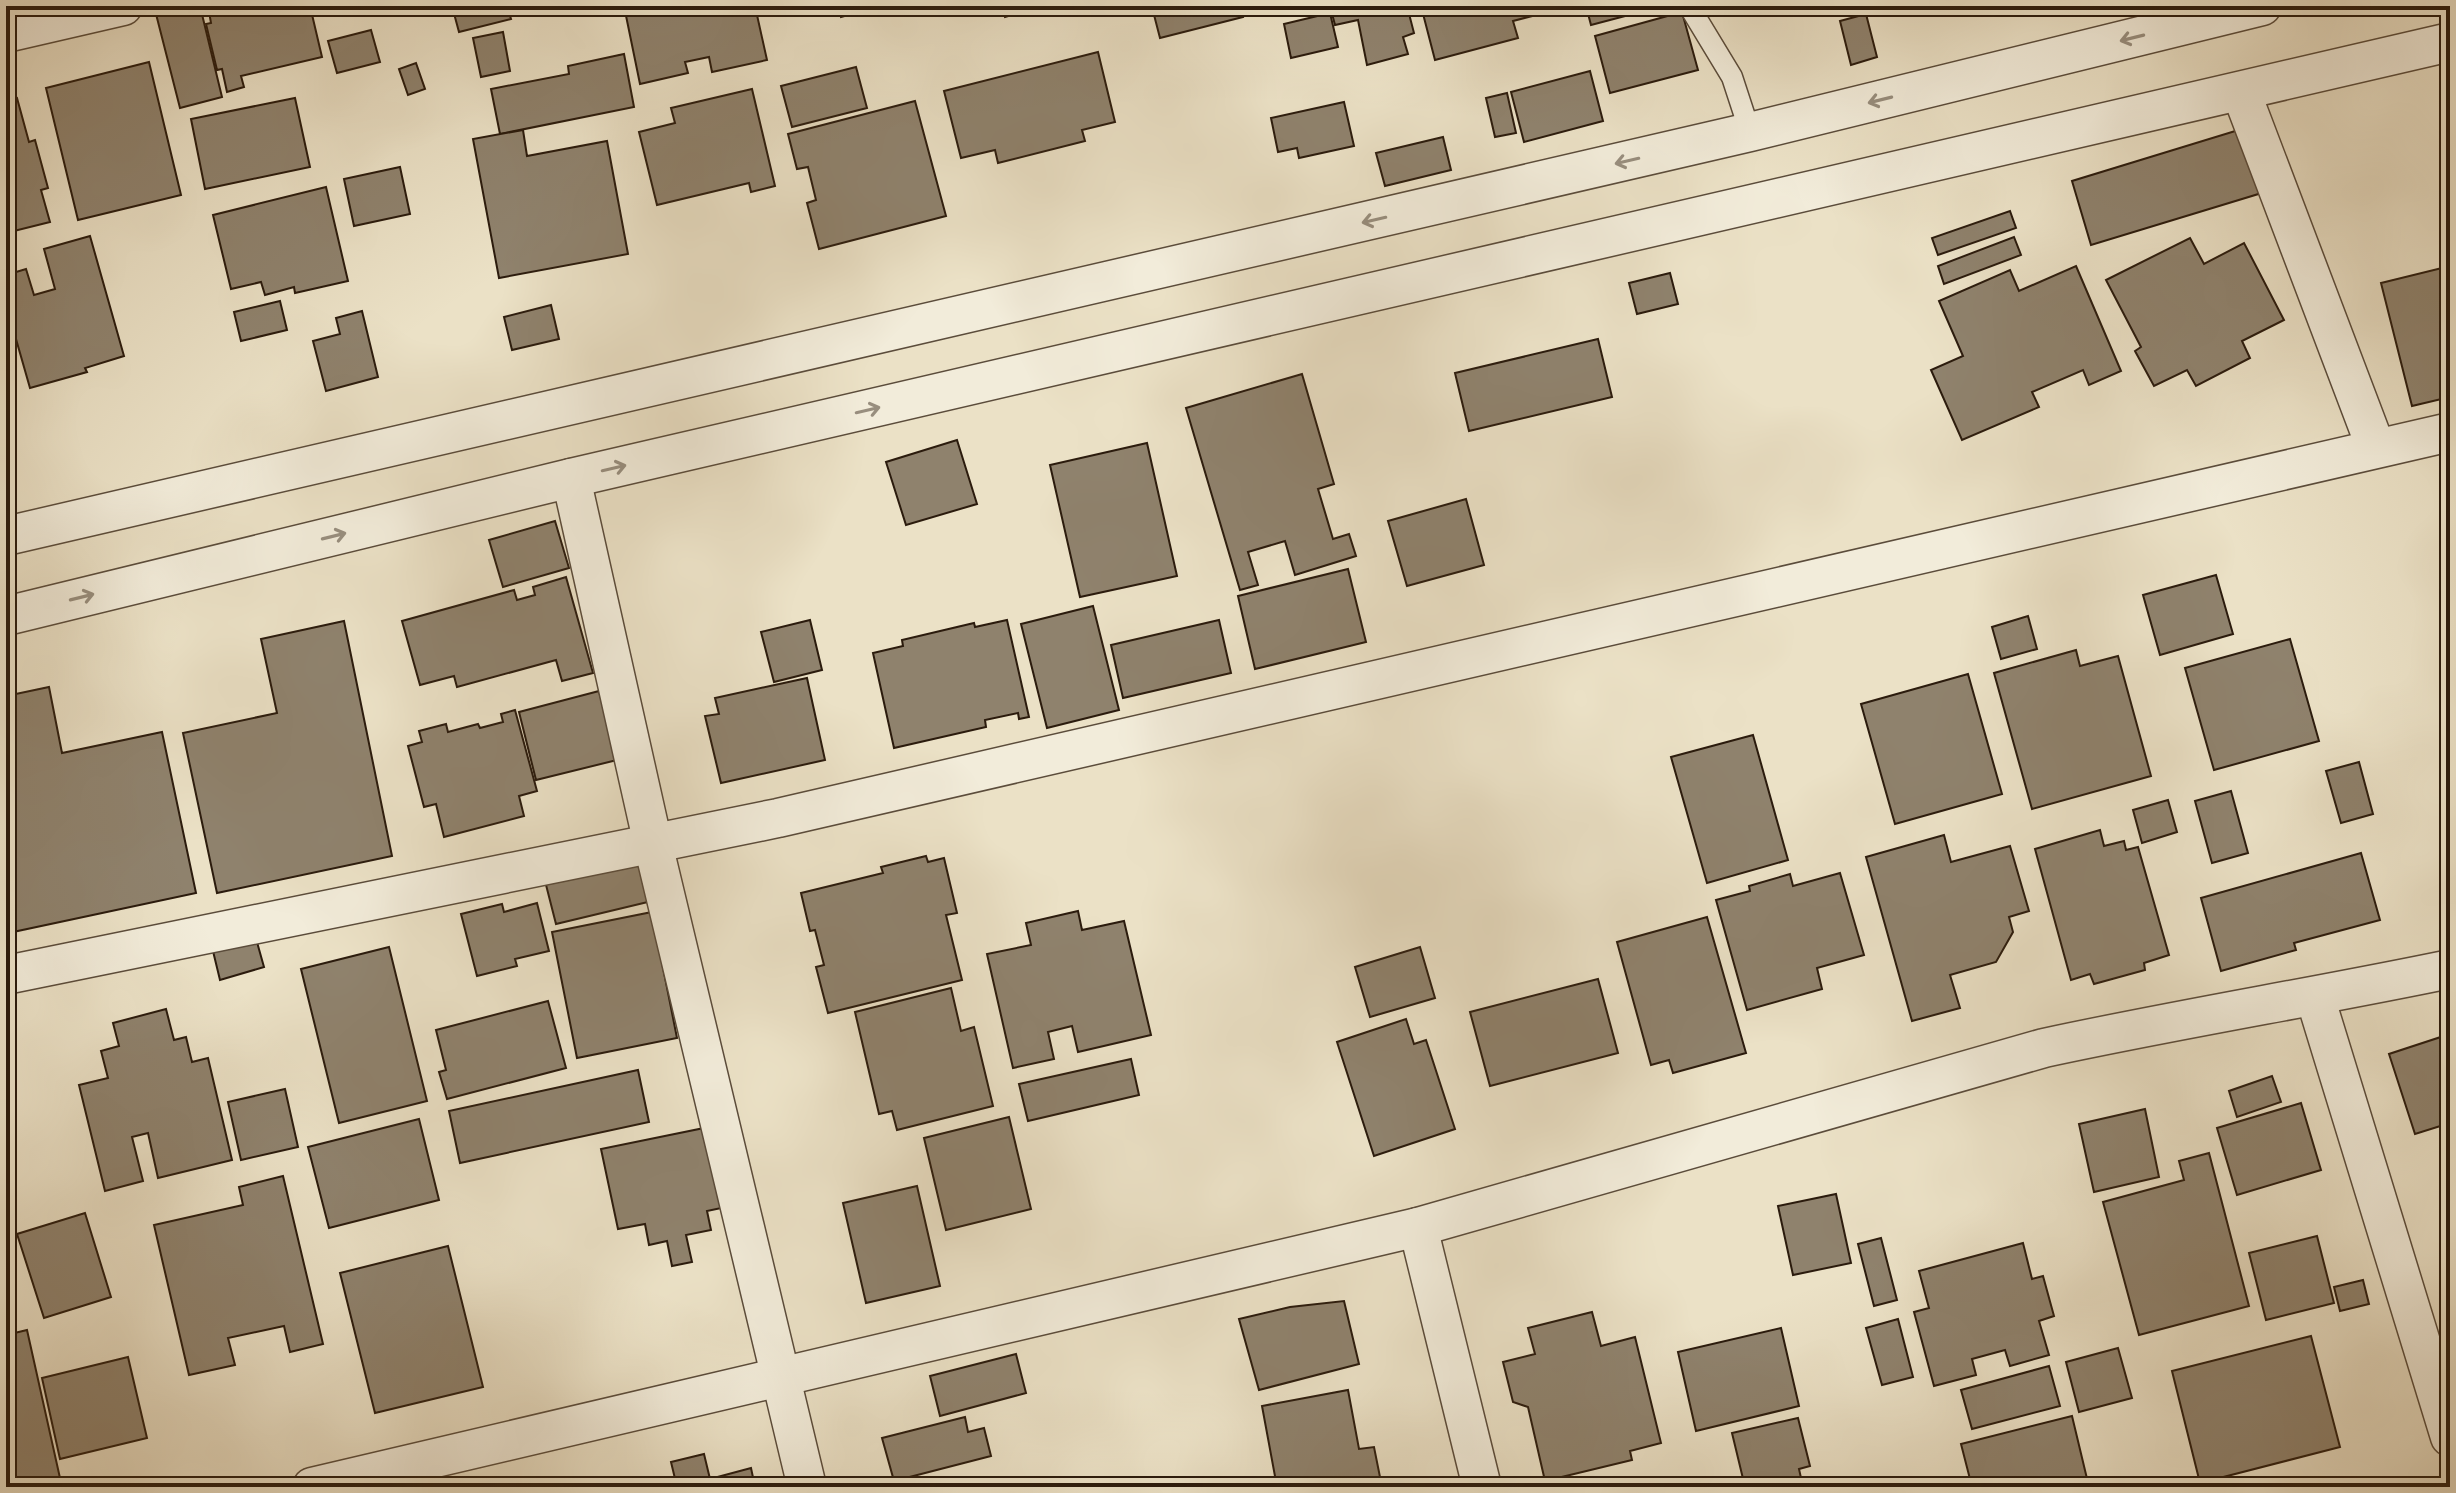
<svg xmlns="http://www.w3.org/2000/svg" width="2456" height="1493" font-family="'Gentium Book Plus',serif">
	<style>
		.building { fill: #8f826d; stroke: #2b1b0d; stroke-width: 2 }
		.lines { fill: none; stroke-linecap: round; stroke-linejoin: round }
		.service-casing { stroke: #5b4c3b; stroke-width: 23 }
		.minor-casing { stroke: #5b4c3b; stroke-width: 41 }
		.service { stroke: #f2ecda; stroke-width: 20 }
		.minor { stroke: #f2ecda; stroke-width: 38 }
		.oneway { stroke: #988e7e }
	</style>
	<rect width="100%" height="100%" fill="#ebe1c6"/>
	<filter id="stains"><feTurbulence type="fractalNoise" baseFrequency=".0025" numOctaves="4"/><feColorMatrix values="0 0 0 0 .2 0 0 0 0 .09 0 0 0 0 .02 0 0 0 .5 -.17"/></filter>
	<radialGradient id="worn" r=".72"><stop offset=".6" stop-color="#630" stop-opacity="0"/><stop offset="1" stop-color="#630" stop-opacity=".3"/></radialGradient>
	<g class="building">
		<polygon points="189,6 200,6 222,97 180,108 156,14"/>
		<polygon points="208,6 310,6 322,57 241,76 244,87 227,92 222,69 217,70 206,24 211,23"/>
		<polygon points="452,6 507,6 511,19 459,32"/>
		<polygon points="624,6 755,6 767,60 712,72 709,57 685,62 688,73 640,84"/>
		<polygon points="838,6 881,6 841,17"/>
		<polygon points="1002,6 1044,6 1005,17"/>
		<polygon points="1172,6 1240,6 1243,17 1160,38 1153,11"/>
		<polygon points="1330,6 1407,6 1414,33 1403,37 1408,54 1367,65 1358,20 1335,25"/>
		<polygon points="1421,6 1567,6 1567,7 1513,21 1518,38 1435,60"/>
		<polygon points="1586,6 1627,6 1629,15 1591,25"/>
		<polygon points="1682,12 1698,70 1610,93 1595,36"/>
		<polygon points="1330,13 1338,47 1291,58 1284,24"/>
		<polygon points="1866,14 1877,57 1851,65 1840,21"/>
		<polygon points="371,30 380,62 337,73 328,41"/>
		<polygon points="503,32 510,71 481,77 473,38"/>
		<polygon points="1098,52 1115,122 1082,130 1085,141 998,163 995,150 961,158 944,91"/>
		<polygon points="624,54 634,107 500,134 491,89 569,74 568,66"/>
		<polygon points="149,62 181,195 78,220 46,88"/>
		<polygon points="416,63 425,89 408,95 399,69"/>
		<polygon points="856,67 867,108 792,127 781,86"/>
		<polygon points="1590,71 1603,121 1524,142 1511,92"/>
		<polygon points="752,89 775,186 751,192 749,183 657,205 639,132 675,123 671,108"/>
		<polygon points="1507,93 1516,133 1495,137 1486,98"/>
		<polygon points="17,98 29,142 35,140 48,188 41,190 50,222 6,233 6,101"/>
		<polygon points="295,98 310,167 205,189 191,119"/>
		<polygon points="915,101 946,216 819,249 807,203 816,200 808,167 797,169 788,134"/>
		<polygon points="1344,102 1354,146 1299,158 1297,148 1278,152 1271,118"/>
		<polygon points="2245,128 2265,192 2091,245 2072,181"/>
		<polygon points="523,130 527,156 607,141 628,254 499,278 473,139"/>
		<polygon points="1443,137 1451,170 1385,186 1376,153"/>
		<polygon points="400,167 410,214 354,226 344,179"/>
		<polygon points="326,187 348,281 295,293 294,287 265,295 261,282 231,289 213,215"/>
		<polygon points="2010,211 2016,228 1938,255 1932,238"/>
		<polygon points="90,236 124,356 85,368 87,372 30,388 6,304 6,275 26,269 34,295 55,289 44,249"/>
		<polygon points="2014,237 2021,255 1944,284 1938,266"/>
		<polygon points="2190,238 2204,264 2244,243 2284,320 2242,341 2250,358 2196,386 2187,370 2154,386 2135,351 2141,347 2106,280"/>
		<polygon points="2076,266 2121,371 2089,385 2083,370 2032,392 2039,407 1962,440 1931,370 1963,356 1939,301 2010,270 2019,291"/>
		<polygon points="2450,266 2450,397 2412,406 2381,283"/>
		<polygon points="1670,273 1678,304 1637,314 1629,283"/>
		<polygon points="280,301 287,330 241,341 234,312"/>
		<polygon points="551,305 559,339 512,350 504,317"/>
		<polygon points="362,311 378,377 326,391 313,341 340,334 336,318"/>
		<polygon points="1598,339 1612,397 1469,431 1455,373"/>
		<polygon points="1302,374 1334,484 1318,489 1333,539 1349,534 1356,556 1295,575 1285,541 1248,552 1258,585 1240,590 1186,408"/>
		<polygon points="957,440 977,504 906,525 886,462"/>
		<polygon points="1147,443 1177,576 1080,597 1050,465"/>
		<polygon points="1466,499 1484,565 1407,586 1388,521"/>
		<polygon points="555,521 569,568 503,587 489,540"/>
		<polygon points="1348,569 1366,642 1255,669 1238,596"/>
		<polygon points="2216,575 2233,634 2160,655 2143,595"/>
		<polygon points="566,577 593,673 562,681 556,660 457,687 454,676 420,685 402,621 514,590 517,600 535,595 533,587"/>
		<polygon points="1093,606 1119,710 1047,728 1021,624"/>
		<polygon points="2028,616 2037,649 2001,659 1992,627"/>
		<polygon points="810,620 822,670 774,682 761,632"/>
		<polygon points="1007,620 1029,717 1019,719 1018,713 985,720 986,727 894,748 873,653 903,646 902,640 974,623 975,627"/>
		<polygon points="1219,620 1231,673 1123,698 1111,645"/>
		<polygon points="344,621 392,856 217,893 183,733 277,713 261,639"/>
		<polygon points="2290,639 2319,741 2214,770 2185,668"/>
		<polygon points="2076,650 2080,666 2118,656 2151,776 2032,809 1994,673"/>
		<polygon points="1968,674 2002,794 1895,824 1861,704"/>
		<polygon points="807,678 825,760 721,783 705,716 719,714 715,698"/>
		<polygon points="49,687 62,753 162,732 196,893 13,932 6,900 6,696"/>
		<polygon points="599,691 617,760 536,780 519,712"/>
		<polygon points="515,710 537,791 519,796 524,816 444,837 436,804 424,807 408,746 422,742 419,731 446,724 448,732 478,724 480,728 503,722 501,714"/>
		<polygon points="1753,735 1788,860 1707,883 1671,757"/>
		<polygon points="2359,762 2373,814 2341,823 2326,771"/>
		<polygon points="2231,791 2248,853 2212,863 2195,801"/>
		<polygon points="2168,800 2177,832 2142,843 2133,810"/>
		<polygon points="2100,830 2104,846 2124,841 2126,850 2138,847 2169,955 2144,963 2145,970 2094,984 2090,974 2071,980 2035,849"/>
		<polygon points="1944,835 1951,862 2010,846 2029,911 2009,917 2013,932 1996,962 1950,975 1960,1008 1912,1021 1866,857"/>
		<polygon points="2361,853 2380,920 2294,943 2296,950 2221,971 2201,898"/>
		<polygon points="640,854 652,901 556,924 544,877"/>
		<polygon points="926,856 928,862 944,858 957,913 946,915 962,980 828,1013 816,967 824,965 815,930 810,931 801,893 883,873 881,867"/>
		<polygon points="1840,873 1864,955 1817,968 1822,989 1747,1010 1716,900 1750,891 1749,886 1790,874 1793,886"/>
		<polygon points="537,903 549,951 515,959 517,966 477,976 461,914 502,904 504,912"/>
		<polygon points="1078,911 1082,930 1124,921 1151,1035 1078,1052 1072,1026 1048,1032 1054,1059 1013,1068 987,954 1031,945 1026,923"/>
		<polygon points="652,912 677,1038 577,1058 552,932"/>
		<polygon points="1707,917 1746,1053 1673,1073 1669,1060 1651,1065 1617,942"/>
		<polygon points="255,935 264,967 220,980 212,947"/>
		<polygon points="389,947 427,1101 339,1123 301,969"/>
		<polygon points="1420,947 1435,998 1370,1017 1355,967"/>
		<polygon points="1598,979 1618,1053 1490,1086 1470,1012"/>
		<polygon points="951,988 961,1031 974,1027 993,1106 897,1130 892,1111 879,1114 855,1012"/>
		<polygon points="548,1001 566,1068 447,1099 439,1072 446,1070 436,1030"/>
		<polygon points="166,1009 174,1040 186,1037 192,1062 208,1058 232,1160 158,1178 148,1133 132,1137 143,1181 105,1191 79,1085 108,1078 101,1051 119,1046 113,1023"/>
		<polygon points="1406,1019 1414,1044 1426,1040 1455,1129 1374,1156 1337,1042"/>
		<polygon points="2450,1034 2450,1123 2415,1134 2389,1054"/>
		<polygon points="1131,1059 1139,1095 1028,1121 1019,1084"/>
		<polygon points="638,1070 649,1122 460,1163 449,1111"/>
		<polygon points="2272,1076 2281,1102 2237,1117 2229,1091"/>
		<polygon points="285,1089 298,1147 241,1160 228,1102"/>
		<polygon points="2301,1103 2321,1170 2237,1195 2217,1128"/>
		<polygon points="2145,1109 2159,1177 2094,1192 2079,1124"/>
		<polygon points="1009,1117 1031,1209 946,1230 924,1138"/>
		<polygon points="419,1119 439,1200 329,1228 308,1147"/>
		<polygon points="709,1127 726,1207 707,1211 711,1230 686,1235 692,1262 672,1266 667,1241 649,1245 645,1224 618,1229 601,1149"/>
		<polygon points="2209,1153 2249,1306 2139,1335 2103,1202 2184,1180 2179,1161"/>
		<polygon points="283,1176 323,1344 290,1352 284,1326 228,1338 235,1365 189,1375 154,1225 243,1205 239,1187"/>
		<polygon points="917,1186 940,1286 866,1303 843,1203"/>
		<polygon points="1836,1194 1851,1263 1793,1275 1778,1206"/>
		<polygon points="85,1213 111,1297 44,1318 17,1234"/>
		<polygon points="2317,1236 2334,1303 2266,1320 2249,1253"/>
		<polygon points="1881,1238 1897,1300 1874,1306 1858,1244"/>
		<polygon points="2023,1243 2032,1279 2043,1276 2054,1316 2039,1321 2049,1355 2010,1366 2005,1350 1972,1359 1976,1375 1934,1386 1914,1312 1929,1308 1919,1271"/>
		<polygon points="448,1246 483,1387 375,1413 340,1273"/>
		<polygon points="2363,1280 2369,1304 2340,1311 2334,1287"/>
		<polygon points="1344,1301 1359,1364 1259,1390 1239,1319 1290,1307"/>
		<polygon points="1592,1312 1601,1346 1635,1337 1661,1443 1630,1451 1632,1460 1545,1481 1528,1407 1513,1402 1503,1362 1535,1354 1528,1328"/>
		<polygon points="1898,1319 1913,1377 1882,1385 1866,1328"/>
		<polygon points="1781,1328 1799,1406 1696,1431 1678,1352"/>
		<polygon points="27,1330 62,1487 6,1487 6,1335"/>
		<polygon points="2311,1336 2340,1447 2200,1483 2172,1371"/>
		<polygon points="2118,1348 2132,1398 2079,1412 2066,1362"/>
		<polygon points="1016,1354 1026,1393 940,1416 930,1376"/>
		<polygon points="128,1357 147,1438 60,1459 42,1378"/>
		<polygon points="2049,1366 2060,1406 1972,1429 1961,1390"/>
		<polygon points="1348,1390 1359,1449 1374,1447 1382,1487 1277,1487 1262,1406"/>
		<polygon points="2072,1416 2089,1487 1962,1487 1962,1485 1971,1483 1961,1444"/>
		<polygon points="965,1417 968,1432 984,1428 991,1456 894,1481 882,1438"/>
		<polygon points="1798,1418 1810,1466 1799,1469 1803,1487 1745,1487 1732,1433"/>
		<polygon points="704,1454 710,1479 751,1468 755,1487 677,1487 671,1462"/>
	</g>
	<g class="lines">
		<defs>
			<polyline id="service" points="1689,6 1732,77 1750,132"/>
			<g id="minor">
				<polyline points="6,33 123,6"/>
				<polyline points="2241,92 2376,448"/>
				<polyline points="571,478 653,844 807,1487"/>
				<polyline points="6,536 1750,132 2262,6"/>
				<polyline points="6,616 571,478 2450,42"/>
				<polyline points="6,975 778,818 2450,432"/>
				<polyline points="2315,997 2450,1437"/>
				<polyline points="1418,1227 1482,1487"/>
				<path d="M312 1487 1418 1227 2044 1048C2178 1019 2315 997 2450 969"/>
			</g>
		</defs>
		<use href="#service" class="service-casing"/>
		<use href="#minor" class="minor-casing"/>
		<use href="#service" class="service"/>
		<use href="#minor" class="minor"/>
	</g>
	<defs><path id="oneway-shaft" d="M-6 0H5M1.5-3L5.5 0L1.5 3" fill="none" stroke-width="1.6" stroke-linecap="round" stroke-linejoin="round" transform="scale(2)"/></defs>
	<g class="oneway">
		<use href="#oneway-shaft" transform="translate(2132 38) rotate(166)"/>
		<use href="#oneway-shaft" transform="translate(1880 100) rotate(166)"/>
		<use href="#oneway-shaft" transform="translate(1627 161) rotate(167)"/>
		<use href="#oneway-shaft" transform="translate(1374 220) rotate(167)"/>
		<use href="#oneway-shaft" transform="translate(868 410) rotate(-13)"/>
		<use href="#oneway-shaft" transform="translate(614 468) rotate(-13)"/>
		<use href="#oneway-shaft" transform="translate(334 536) rotate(-14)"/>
		<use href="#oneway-shaft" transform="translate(82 597) rotate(-14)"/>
	</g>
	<rect width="2456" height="1493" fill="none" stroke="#ebe1c6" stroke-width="32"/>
	<rect x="8" y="8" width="2440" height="1477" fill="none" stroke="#2b1b0d" stroke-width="4"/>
	<rect x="16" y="16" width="2424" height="1461" fill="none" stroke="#2b1b0d" stroke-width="2"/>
	<rect width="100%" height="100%" filter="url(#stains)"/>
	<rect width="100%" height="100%" fill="url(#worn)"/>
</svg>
